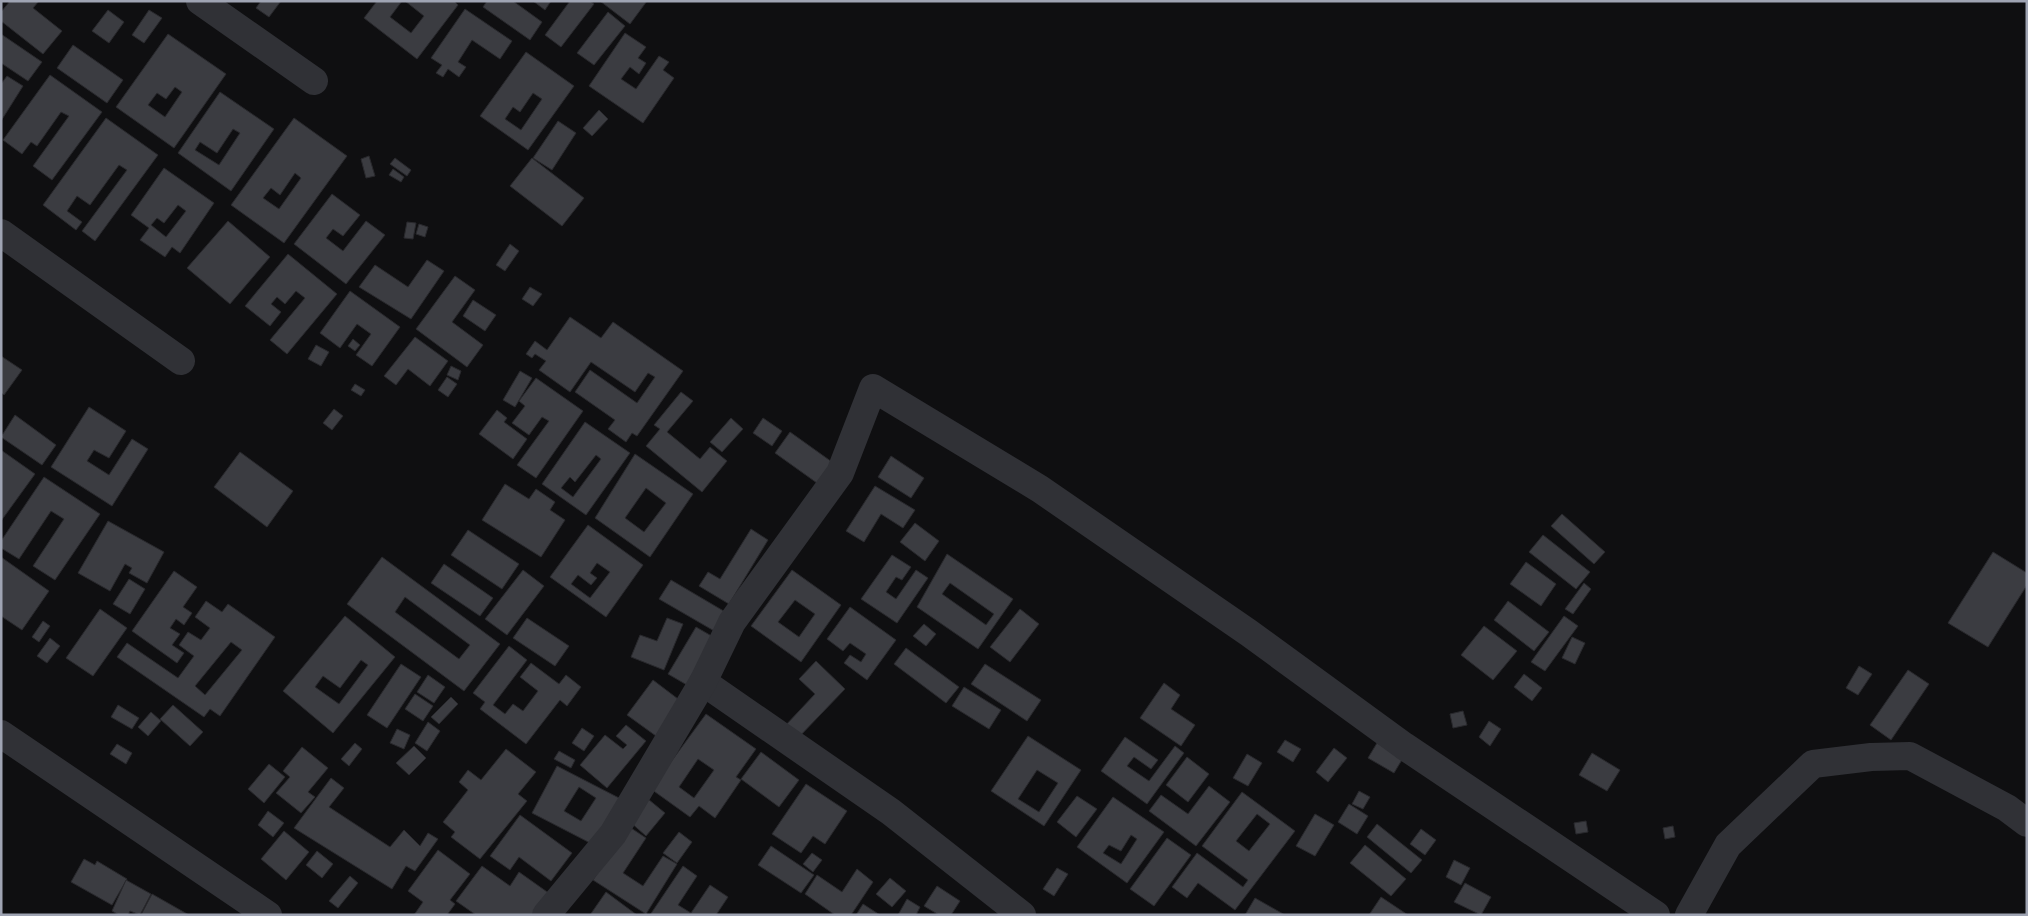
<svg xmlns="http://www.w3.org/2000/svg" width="2028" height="916" font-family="'Open Sans',sans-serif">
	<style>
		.building { fill: #3b3c41; stroke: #29292d; fill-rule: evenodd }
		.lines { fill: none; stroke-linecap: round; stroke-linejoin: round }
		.minor { stroke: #303136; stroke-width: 28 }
	</style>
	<rect width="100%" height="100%" fill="#0f0f11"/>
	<g class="building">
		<polygon points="10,1 39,1 33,8 62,31 43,54 1,21 1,12"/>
		<polygon points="261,1 281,1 269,17 256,8"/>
		<polygon points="377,1 402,1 390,17 411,33 424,16 405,1 454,1 458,5 417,59 364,18"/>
		<polygon points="487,1 513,1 542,22 530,40 483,7"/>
		<polygon points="533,1 551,1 545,10"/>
		<polygon points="570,1 590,1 594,4 561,47 545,35"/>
		<polygon points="600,1 647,1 630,24"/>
		<polygon points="465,9 512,41 500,59 472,40 458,62 466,67 459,77 448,69 443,77 436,73 442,65 431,58"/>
		<polygon points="108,10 124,22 109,43 92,31"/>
		<polygon points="149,10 162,18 144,43 132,35"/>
		<polygon points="608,12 625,26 594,65 577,53"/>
		<polygon points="625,33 646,47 638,58 646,63 639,74 630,67 621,79 636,89 659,56 669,62 663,70 674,78 643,123 589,86"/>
		<polygon points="1,34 42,62 28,81 1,63"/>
		<path d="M168 34 226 74 174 148 116 107ZM175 87 182 92 165 117 148 105 157 93 166 99Z"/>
		<polygon points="73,45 123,80 107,103 57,68"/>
		<path d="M526 52 574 86 528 150 480 116ZM533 93 542 99 521 130 505 119 513 107 520 112Z"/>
		<polygon points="50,75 102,112 52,180 33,166 69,116 61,112 37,146 31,142 22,154 3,140"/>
		<polygon points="7,76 23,86 1,121 1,84"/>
		<path d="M220 92 274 129 231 191 178 153ZM233 129 240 133 219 165 195 150 200 142 217 153Z"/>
		<polygon points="599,110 608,119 592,136 583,128"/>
		<polygon points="106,118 158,155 95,241 82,231 127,170 119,165 90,205 77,196 67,211 82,222 76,230 43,205"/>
		<path d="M294 118 347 156 284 243 231 205ZM295 173 301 178 279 209 263 198 271 188 280 195Z"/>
		<polygon points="558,121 576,133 552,170 533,158"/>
		<polygon points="369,156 375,176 366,178 361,159"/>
		<polygon points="395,158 411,170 407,176 390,164"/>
		<polygon points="532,158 584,198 562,226 510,186"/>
		<path d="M164 168 214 203 180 253 172 247 165 257 140 240 149 228 131 215ZM178 205 186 211 166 237 151 225 157 218 164 223Z"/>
		<polygon points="393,169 404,177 401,182 389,175"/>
		<polygon points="332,194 360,215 343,236 333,229 326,238 343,251 366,221 385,235 346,284 294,244"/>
		<polygon points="228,221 270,257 230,304 187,268"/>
		<polygon points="407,222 416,223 413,239 404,238"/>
		<polygon points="419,224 428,227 425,237 416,234"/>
		<polygon points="510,244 519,251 505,271 496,265"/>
		<polygon points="288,254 337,294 287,354 270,340 305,298 296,291 285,304 277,297 271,304 281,312 270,326 245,306"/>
		<polygon points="427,260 444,271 411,319 359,287 375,265 408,287"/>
		<polygon points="455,276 475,290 452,322 483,345 467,367 416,329"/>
		<polygon points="530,287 542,294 533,306 522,299"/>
		<polygon points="350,291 400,327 372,366 356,355 371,334 357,324 340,348 320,333"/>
		<polygon points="473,300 496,315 485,331 463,316"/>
		<polygon points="570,317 601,338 613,322 683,371 637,436 632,433 626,442 608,429 615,420 575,392 590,370 637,403 655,377 648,373 635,392 591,362 570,392 539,370 546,361 535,354 532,358 526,354 535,341 547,350"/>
		<polygon points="415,337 448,361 430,386 408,369 396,385 384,376"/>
		<polygon points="353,339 360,345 355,351 348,346"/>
		<polygon points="316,345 329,352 321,366 308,359"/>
		<polygon points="1,356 22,370 4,395 1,392"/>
		<polygon points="451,366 461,371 458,380 447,375"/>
		<polygon points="520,371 532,378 515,407 503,400"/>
		<polygon points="447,377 457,384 448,397 438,390"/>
		<polygon points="536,378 583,411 536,478 517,465 549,421 542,417 529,435 512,423 525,406 519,401"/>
		<polygon points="355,384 365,390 361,396 351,390"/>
		<polygon points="681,392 693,401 667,432 700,459 710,447 727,461 702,492 646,446 660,429 654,425"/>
		<polygon points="89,407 126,431 109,458 94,450 87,461 109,475 132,439 148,449 112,506 51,467"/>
		<polygon points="334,409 343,416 332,430 323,423"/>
		<polygon points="497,410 507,418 504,422 527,439 513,459 479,434"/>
		<polygon points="15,415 56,445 42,465 1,437"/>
		<polygon points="731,418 743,429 722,452 710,442"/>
		<polygon points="763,418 782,431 772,446 753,433"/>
		<path d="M585 422 630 453 586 515 542 484ZM596 455 601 459 573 497 561 488 570 477 575 482Z"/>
		<polygon points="790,432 832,462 817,483 775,453"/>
		<polygon points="1,450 35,474 1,521"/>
		<polygon points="240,452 293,491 267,527 214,487"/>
		<path d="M635 454 693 494 650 557 595 518ZM646 488 666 503 644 532 625 518Z"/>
		<polygon points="891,456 924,478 911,498 878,477"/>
		<polygon points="44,477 100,514 55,580 33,566 64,519 51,511 19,559 1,548 1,541"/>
		<polygon points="505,484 529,499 536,489 555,502 550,510 565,520 541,557 482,520"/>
		<polygon points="875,486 915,510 903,528 881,514 864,542 846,531"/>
		<polygon points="1562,514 1605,552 1594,564 1551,526"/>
		<polygon points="108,521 164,552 147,583 129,573 132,568 125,564 110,591 78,573"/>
		<polygon points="915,523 939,541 925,561 900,542"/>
		<path d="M588 525 643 565 606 617 550 577ZM597 563 610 572 590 598 571 584 578 575 591 585 597 578 590 573Z"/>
		<polygon points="751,529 768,540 729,604 699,586 708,572 720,579"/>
		<polygon points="468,530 519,564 502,589 451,555"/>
		<polygon points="1543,535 1590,572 1576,589 1529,552"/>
		<polygon points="1993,552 2027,573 2027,585 1988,647 1948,623"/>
		<path d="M947 554 1013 599 978 649 917 607ZM950 583 994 614 986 625 942 594Z"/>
		<polygon points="892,555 911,567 902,580 896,577 886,592 896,599 916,570 928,578 897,623 861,599"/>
		<polygon points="1,557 49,591 22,630 1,616"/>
		<path d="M382 557 500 644 464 691 347 604ZM405 597 470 645 459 659 395 612Z"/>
		<polygon points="1526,562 1556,584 1541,606 1510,584"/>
		<polygon points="444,564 493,598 480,616 431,583"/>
		<polygon points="523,570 544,586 507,635 485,619"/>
		<path d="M792 570 841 605 801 662 751 626ZM795 600 815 614 799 637 778 622Z"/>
		<polygon points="174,571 197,587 183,607 192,613 184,625 176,619 170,628 180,634 172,645 184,653 177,663 132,631"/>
		<polygon points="129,579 145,589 130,614 113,604"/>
		<polygon points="671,580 727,613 716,632 659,599"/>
		<polygon points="1584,583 1591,589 1573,614 1565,609"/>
		<path d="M206 601 222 612 228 604 275 637 220 716 210 709 204 717 117 657 127 643 178 678 194 656 179 645 188 632 201 640 210 628 195 617ZM231 642 242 650 205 695 195 686Z"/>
		<polygon points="1508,601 1549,632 1534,651 1494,620"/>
		<polygon points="850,607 896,640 867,680 844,663 850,655 861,662 866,654 850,643 843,651 827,639"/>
		<polygon points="100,609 127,628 93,676 66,658"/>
		<polygon points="1020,609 1039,624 1010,662 990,647"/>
		<path d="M345 616 395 657 333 733 283 691ZM361 660 368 665 339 704 315 687 323 676 340 688Z"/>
		<polygon points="1564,616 1578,626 1545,671 1531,662"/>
		<polygon points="527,618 569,646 555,666 513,638"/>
		<polygon points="667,618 683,624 664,670 631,657 640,635 657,641"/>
		<polygon points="43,621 50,626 39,642 32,637"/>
		<polygon points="924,624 936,634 926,646 913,636"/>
		<polygon points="1484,626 1517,651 1493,680 1461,655"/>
		<polygon points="696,627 715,638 687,685 668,674"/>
		<polygon points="1572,637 1585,643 1575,664 1562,658"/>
		<polygon points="50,638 60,646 47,663 37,656"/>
		<polygon points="509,646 527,660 493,705 505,714 513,704 523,711 538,691 520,677 531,663 559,684 566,675 581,687 567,706 560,700 526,744 480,709 485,702 473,693"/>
		<polygon points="906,648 959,687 946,703 894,664"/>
		<polygon points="816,661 845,689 797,739 784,727 815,694 799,679"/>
		<polygon points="401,664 421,677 387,728 367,715"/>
		<polygon points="985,664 1041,700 1027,721 971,684"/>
		<polygon points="1859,666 1872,674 1858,695 1846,688"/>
		<polygon points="1908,670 1929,684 1891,740 1870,725"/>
		<polygon points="1524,674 1542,688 1532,701 1514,687"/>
		<polygon points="428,675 445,687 434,703 417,692"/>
		<polygon points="653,680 682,702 656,736 627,715"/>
		<polygon points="1164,683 1180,695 1171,709 1195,725 1181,746 1140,718"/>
		<polygon points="964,687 1001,710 989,729 952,706"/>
		<polygon points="415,694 433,706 423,721 405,709"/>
		<polygon points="451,697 458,704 439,724 431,717"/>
		<polygon points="118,705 139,718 132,729 111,717"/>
		<polygon points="173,705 203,732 190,746 160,719"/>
		<polygon points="1463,711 1467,725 1453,728 1450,714"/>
		<polygon points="151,712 161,721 148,736 138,727"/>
		<path d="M706 714 756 749 736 777 741 780 715 818 699 806 690 817 651 789ZM698 759 714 770 694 798 679 787Z"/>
		<polygon points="1489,721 1501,729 1490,746 1479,737"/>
		<polygon points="428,722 440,731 427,751 415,743"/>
		<polygon points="626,725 646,741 607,788 580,765 605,735 623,749 627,745 616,736"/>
		<polygon points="582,728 594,736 584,751 572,743"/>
		<polygon points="397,729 410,735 404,749 390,743"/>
		<path d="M1028 736 1081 770 1044 826 991 791ZM1037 770 1058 783 1039 812 1018 799Z"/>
		<polygon points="1125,737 1158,760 1151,769 1134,757 1127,766 1149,781 1175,746 1184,753 1147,804 1101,771"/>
		<polygon points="1285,740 1301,749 1293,762 1277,752"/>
		<polygon points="355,743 362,749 349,766 341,759"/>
		<polygon points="1377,743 1403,758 1394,773 1368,758"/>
		<polygon points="117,744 132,753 126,764 110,754"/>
		<polygon points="414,746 426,758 409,775 396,763"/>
		<polygon points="302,747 328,768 308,792 315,797 301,813 276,793 290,777 283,771"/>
		<polygon points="1334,748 1347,758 1328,782 1316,772"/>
		<polygon points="506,749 536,772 518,794 527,801 480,859 451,837 455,832 443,822 468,790 459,782 468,770 481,780"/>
		<polygon points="559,751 575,760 571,768 554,759"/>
		<polygon points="761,752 799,780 779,807 741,779"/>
		<polygon points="1592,753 1620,770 1607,791 1579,775"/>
		<polygon points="1247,754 1262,763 1248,786 1233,778"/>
		<polygon points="1187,757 1209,774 1188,802 1166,785"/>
		<polygon points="269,764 285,777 264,803 248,789"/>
		<path d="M557 766 621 799 596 846 532 813ZM579 787 596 798 581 821 564 811Z"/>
		<polygon points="331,778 344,788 329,807 390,847 404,830 420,846 428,833 438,839 415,871 406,866 392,889 294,828"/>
		<polygon points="806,784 847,811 825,844 813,836 801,853 772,834"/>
		<polygon points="1209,786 1230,802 1196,846 1149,811 1161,795 1188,814"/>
		<polygon points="1359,791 1370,797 1363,809 1352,804"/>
		<path d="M1242 792 1295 831 1235 910 1198 883 1187 898 1172 887 1197 853 1243 887 1248 880 1202 846ZM1257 814 1270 824 1249 851 1236 841Z"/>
		<polygon points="1077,796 1097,809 1076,837 1057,822"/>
		<path d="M1113 797 1164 832 1127 883 1077 847ZM1131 835 1137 839 1121 864 1103 853 1109 845 1121 851Z"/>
		<polygon points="648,799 665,813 646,836 629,821"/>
		<polygon points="1349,804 1368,816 1357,834 1338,822"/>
		<polygon points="268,811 284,823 273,837 258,825"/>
		<polygon points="1315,814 1334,825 1315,856 1296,846"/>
		<polygon points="520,815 572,853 551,881 519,857 510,870 490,856"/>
		<polygon points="1586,821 1588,832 1576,834 1574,823"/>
		<polygon points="1377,824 1422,860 1411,873 1367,837"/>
		<polygon points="628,826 646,838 623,873 643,886 663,856 677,864 646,914 593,880"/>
		<polygon points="1673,826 1675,837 1665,839 1663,828"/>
		<polygon points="1421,829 1436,840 1425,855 1410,844"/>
		<polygon points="284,831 309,852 286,880 261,859"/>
		<polygon points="679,832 692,842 677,863 663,853"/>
		<polygon points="1167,838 1191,855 1154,906 1130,889"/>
		<polygon points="1365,845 1406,879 1391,896 1350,863"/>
		<polygon points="771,846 814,875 801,893 758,865"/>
		<polygon points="438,850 470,874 450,900 455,904 447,915 414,915 423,902 408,891"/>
		<polygon points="317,851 333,864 322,878 306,865"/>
		<polygon points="812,853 822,860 813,872 803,864"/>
		<polygon points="84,859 95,865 97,861 127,879 112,905 71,882"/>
		<polygon points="1454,860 1470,868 1461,885 1446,877"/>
		<polygon points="482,866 510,886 519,872 550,894 535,915 476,915 456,901"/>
		<polygon points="683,866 697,876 678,905 691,913 710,885 728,897 716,915 650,915"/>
		<polygon points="1057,868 1068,874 1054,896 1043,889"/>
		<polygon points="857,869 873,882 851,915 835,915 805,894 817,875 842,892"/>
		<polygon points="350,876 358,883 338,908 329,901"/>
		<polygon points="890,878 906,891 892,907 876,894"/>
		<polygon points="126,880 151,894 140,915 130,911 128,915 119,915 112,911"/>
		<polygon points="1465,883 1491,897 1481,915 1454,902"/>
		<polygon points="937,886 960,901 951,915 939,915 924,906"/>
		<polygon points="606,892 637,915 590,915"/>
		<polygon points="152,894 189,915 141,915"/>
		<polygon points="1381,897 1408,915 1369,915"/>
		<polygon points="1255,898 1285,915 1245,915"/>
		<polygon points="907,899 920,907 916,915 898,915"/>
		<polygon points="863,904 880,915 856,915"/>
	</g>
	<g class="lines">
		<g class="minor">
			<polyline points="200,1 314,81"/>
			<polyline points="1,233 181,361"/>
			<polyline points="703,682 891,812 1022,915"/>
			<polyline points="1,734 268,915"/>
			<polyline points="546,915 613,834 703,682 732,622 840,473 873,388 1040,489 1249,633 1404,746 1656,915"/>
			<polyline points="1689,915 1728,845 1813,764 1871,757 1910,756 2007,808 2027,823"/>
		</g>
	</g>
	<rect width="2028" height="916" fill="none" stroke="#9fa4b3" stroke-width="5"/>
</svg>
